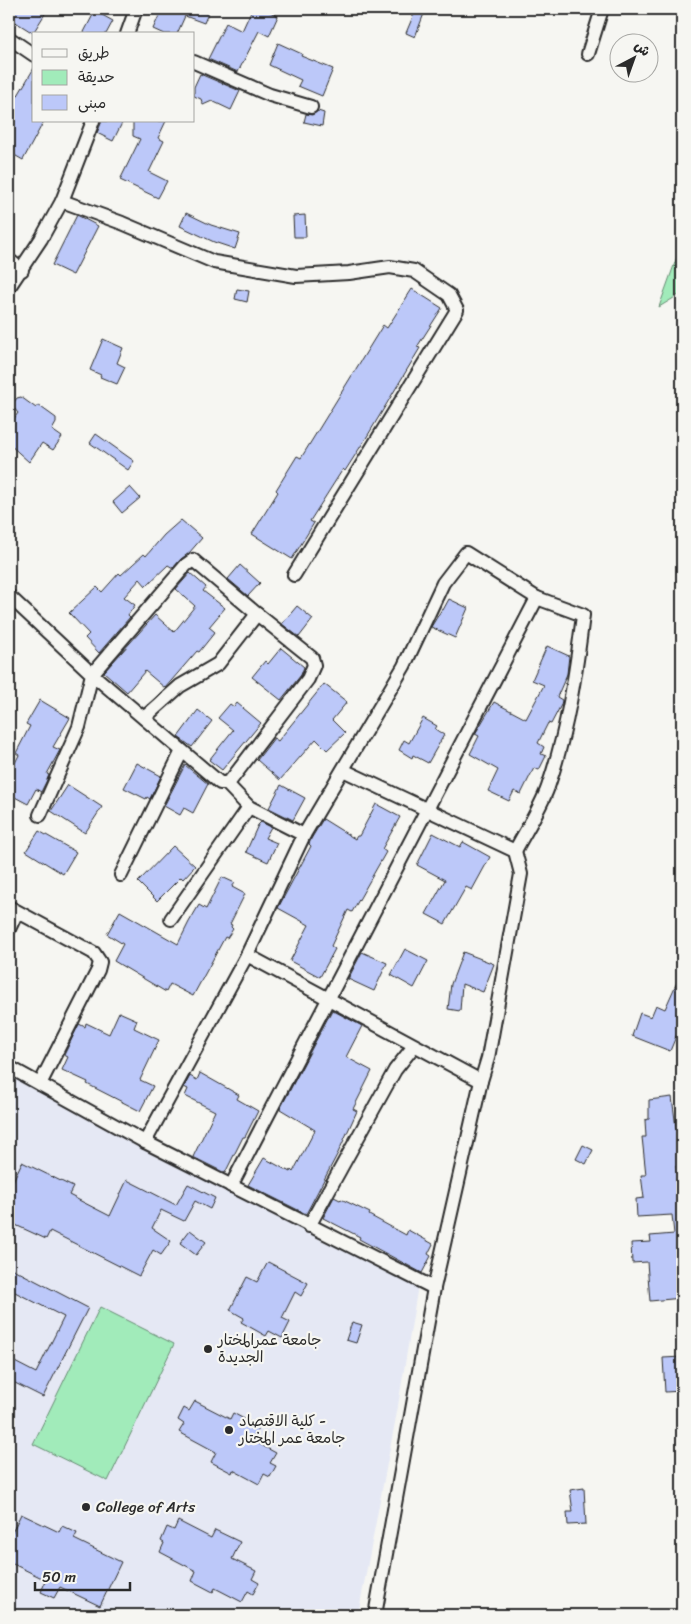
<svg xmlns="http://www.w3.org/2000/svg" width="691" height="1624" font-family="Sriracha,'Playpen Sans Arabic',sans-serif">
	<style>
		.built { fill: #e5e8f4 }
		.green { fill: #a1ebba; stroke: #668b72 }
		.building { fill: #bcc8f9; stroke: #2b2b2b }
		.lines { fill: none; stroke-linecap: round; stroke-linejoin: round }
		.minor-casing { stroke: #2b2b2b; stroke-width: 16 }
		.minor { stroke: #f6f6f2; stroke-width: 12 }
		.poi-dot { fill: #2b2b2b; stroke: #f6f6f2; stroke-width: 2 }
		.labels { text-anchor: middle; stroke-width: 4.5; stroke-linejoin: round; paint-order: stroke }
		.poi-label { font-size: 15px; fill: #2b2b2b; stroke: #f6f6f2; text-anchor: start }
	</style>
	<rect width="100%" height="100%" fill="#f6f6f2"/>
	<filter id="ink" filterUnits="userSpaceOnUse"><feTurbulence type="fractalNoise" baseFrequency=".02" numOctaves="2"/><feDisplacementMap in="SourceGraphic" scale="10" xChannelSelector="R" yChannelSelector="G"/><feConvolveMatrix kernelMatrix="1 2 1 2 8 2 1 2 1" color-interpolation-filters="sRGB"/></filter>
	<g filter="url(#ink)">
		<polygon class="built" points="9,1073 418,1286 397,1412 358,1615 26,1615 9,1607"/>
		<g class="green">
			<polygon points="677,9 682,9 682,114"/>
			<polygon points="682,243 682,293 659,307"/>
			<polygon points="100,1307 174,1344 108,1481 33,1444"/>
		</g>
		<g class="building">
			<polygon points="9,9 48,9 33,33 9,18"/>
			<polygon points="162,9 202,9 209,11 204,23 185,16 177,34 164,34 153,29"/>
			<polygon points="252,9 264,9 278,16 269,36 259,31 238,72 208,59 226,23 242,31"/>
			<polygon points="416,9 425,11 415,37 406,33"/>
			<polygon points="95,11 113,21 106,34 83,34"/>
			<polygon points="278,43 302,54 301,56 333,69 322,96 298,86 301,80 269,65"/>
			<polygon points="34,68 34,121 44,121 23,160 9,152 9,106 15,95 17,97"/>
			<polygon points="200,74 240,91 231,110 212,101 203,105 201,99 194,96 194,87"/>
			<polygon points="318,111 324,113 322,126 304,122 306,114 312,115"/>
			<polygon points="102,121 123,121 113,141 97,133"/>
			<polygon points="133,121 166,121 158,138 164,141 149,172 167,181 158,198 120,180 140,139 133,136"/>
			<polygon points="186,213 211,225 240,234 235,249 214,242 180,226"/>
			<polygon points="77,215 98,226 73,275 52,265"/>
			<polygon points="305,215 306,237 294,237 293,216"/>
			<polygon points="237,289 249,291 247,302 235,299"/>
			<polygon points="412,289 442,308 417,347 420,348 368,435 345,471 343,469 310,521 314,523 292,559 252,534 278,492 276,490 297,456 301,458 383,325 387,328"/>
			<polygon points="103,339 123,348 117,363 125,367 117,384 100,377 101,375 90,370"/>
			<polygon points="21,397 36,408 38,405 56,418 56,423 52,430 62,437 53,450 42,443 29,462 9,444 9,425 18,413 13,407 13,403 17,398"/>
			<polygon points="96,434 134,461 128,470 90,443"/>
			<polygon points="130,487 140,498 122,513 113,502"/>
			<polygon points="181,520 202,538 189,553 181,559 173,568 168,565 146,586 140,579 124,597 135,605 128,615 130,617 99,653 85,638 89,634 69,613 97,587 102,592 119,573 121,575 144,554 146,556 164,535"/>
			<polygon points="240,565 260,583 248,596 228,579"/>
			<polygon points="190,573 206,587 203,591 225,608 209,627 215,632 199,652 197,651 165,688 145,671 127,692 104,672 155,615 174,632 195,606 176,589"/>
			<polygon points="449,599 468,608 455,638 431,627 442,609 443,610"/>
			<polygon points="297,606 313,619 299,637 282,624"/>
			<polygon points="547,646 569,656 567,674 557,697 562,700 561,705 551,724 548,723 538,743 544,747 541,754 546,756 539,770 534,768 521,794 514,791 509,801 488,791 498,770 470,754 479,736 475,734 494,702 526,719 544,685 532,680"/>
			<polygon points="281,648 304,667 301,675 281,700 252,677 265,661 268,664"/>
			<polygon points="324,684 347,702 332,720 345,733 327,750 316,739 280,780 257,760 274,738 278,741"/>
			<polygon points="40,700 70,718 53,747 60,750 47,774 49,775 46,782 41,792 36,789 28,804 9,794 9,783 12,777 9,775 19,755 16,753 30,726 26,724"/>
			<polygon points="237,703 261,723 222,770 209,760 233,730 218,718 230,704 234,707"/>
			<polygon points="198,710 212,721 192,747 178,737"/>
			<polygon points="423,718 437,726 435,729 444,735 428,763 413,755 412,758 399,750 404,740 409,743"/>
			<polygon points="137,763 161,776 150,799 147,797 146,799 124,788"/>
			<polygon points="185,765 208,784 193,813 184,808 180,815 164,806"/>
			<polygon points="68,785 102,807 85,833 51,811"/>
			<polygon points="281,785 305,798 293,820 269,808"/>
			<polygon points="376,804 400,817 382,849 386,852 352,912 348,910 331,946 335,949 320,977 290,961 309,925 278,908 311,846 309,844 311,839 323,819 355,839 357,836 359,836"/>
			<polygon points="261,822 271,827 265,838 277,843 268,862 246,852 258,825"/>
			<polygon points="39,831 76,852 63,874 26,851"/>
			<polygon points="433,833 460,847 463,842 490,857 472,890 466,887 445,924 426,914 445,880 417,865"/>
			<polygon points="173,846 195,866 183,879 181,877 157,901 138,882"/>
			<polygon points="222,877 235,883 232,887 245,894 230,924 232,925 231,927 233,929 227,938 225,937 193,996 170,984 166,992 114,961 123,944 107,934 120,911 178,944 189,922 199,905 206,909"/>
			<polygon points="405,949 428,961 414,988 391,975"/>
			<polygon points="362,952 387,963 374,991 348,979"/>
			<polygon points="463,952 494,964 483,992 462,984 460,1011 448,1009 451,984"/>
			<polygon points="682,971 682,1022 670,1051 632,1036 640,1013 651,1017 656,1005 665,1009"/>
			<polygon points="332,1010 362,1026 346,1057 372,1071 353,1109 357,1111 338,1153 306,1214 248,1185 264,1158 290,1172 291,1170 293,1172 315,1130 280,1109"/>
			<polygon points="119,1012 137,1020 134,1028 159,1040 140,1080 153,1086 140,1111 87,1084 88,1082 62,1070 68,1057 64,1055 79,1024 85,1027 86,1023 109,1034"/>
			<polygon points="200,1073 239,1095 237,1099 258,1111 245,1137 243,1137 225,1173 193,1157 215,1111 185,1096 188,1089 184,1087 190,1076 197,1080"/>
			<polygon points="672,1097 681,1165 676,1166 679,1190 682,1189 682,1298 650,1301 647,1262 632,1263 631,1243 651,1242 650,1236 674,1234 672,1215 637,1217 636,1199 644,1198 641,1175 646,1175 642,1137 646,1137 645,1120 649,1119 649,1100"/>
			<polygon points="583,1145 593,1150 586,1164 576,1159"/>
			<polygon points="22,1162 73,1187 69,1195 110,1216 127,1180 176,1205 188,1184 215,1198 210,1209 195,1201 184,1221 161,1210 152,1228 171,1241 161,1255 153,1250 139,1276 50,1231 46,1239 9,1222 9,1179 13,1181"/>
			<polygon points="334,1197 340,1200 341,1199 370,1213 369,1215 406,1235 408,1230 433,1244 428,1254 431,1256 422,1273 359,1239 360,1237 323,1218"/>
			<polygon points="190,1230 206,1242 196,1255 180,1243"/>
			<polygon points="268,1262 308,1283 301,1296 295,1292 282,1318 290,1322 282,1338 269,1331 266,1336 241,1322 244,1318 230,1310 247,1277 257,1282"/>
			<polygon points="9,1267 88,1308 43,1397 9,1380 9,1359 36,1373 64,1317 9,1289"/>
			<polygon points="352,1322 362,1325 356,1343 346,1340"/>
			<polygon points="682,1357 682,1391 665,1392 663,1358"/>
			<polygon points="195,1401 230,1419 233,1413 259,1427 252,1440 276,1453 270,1463 276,1466 270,1477 264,1474 259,1484 233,1470 232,1473 211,1462 216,1452 179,1432 184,1424 178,1420 184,1408 189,1411"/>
			<polygon points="584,1488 586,1524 568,1525 567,1512 573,1512 570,1490"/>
			<polygon points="21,1514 59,1532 62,1526 77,1533 74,1539 121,1562 100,1606 60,1587 54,1598 41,1592 46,1580 9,1562 9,1539"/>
			<polygon points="178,1521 211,1538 215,1530 240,1542 232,1559 256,1571 252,1579 259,1583 253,1594 248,1591 242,1602 215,1588 213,1592 192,1581 196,1571 160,1552 164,1543 161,1541 167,1527 174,1530"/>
		</g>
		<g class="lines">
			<defs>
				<g id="minor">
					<polyline points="127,34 136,9"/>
					<polyline points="9,38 34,55"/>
					<polyline points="588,54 602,9"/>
					<polyline points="194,62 270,95 311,107"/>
					<polyline points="62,201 122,223 214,262 296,276 349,273 390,267 414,271 449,295 457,310 294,575"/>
					<polyline points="9,260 22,270"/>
					<polyline points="9,287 41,239 62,201 93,121"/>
					<polyline points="9,596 92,674 220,783 226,783 231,780 308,679 314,665 312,658 257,614 193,560 186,565 92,674 79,727 40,815"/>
					<polyline points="144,718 180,686 218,664 257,614"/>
					<path d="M343 770 515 851C525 832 541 807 548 787 567 732 576 673 583 615L537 598"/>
					<polyline points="226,783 249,807 304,835 247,955"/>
					<polyline points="121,875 182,751"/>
					<polyline points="9,907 94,953 100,962 98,970 40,1084"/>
					<polyline points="171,919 249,807"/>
					<polyline points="9,929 17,912"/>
					<polyline points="9,1067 145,1142 434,1288"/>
					<polyline points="481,1081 488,1058 521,874 515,851"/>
					<polyline points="145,1142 247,955 481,1081 434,1288 375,1615"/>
					<polyline points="231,1186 537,598 466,553 443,583 404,666 304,835"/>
					<polyline points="309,1226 395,1070 414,1046"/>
				</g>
			</defs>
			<use href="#minor" class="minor-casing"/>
			<use href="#minor" class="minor"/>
		</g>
	</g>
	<g class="poi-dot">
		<circle cx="208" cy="1349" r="5"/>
		<circle cx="229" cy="1430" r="5"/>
		<circle cx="86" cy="1507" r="5"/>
	</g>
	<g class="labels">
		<g class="poi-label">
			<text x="218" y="1345">جامعة عمرالمختار<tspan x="218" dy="17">الجديدة</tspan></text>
			<text x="239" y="1426">كلية الاقتصاد -<tspan x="239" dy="17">جامعة عمر المختار</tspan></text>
			<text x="96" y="1512">College of Arts</text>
		</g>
	</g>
	<rect width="691" height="1624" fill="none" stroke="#f6f6f2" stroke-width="30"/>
	<rect x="15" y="15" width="661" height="1594" fill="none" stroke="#2b2b2b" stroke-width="2" filter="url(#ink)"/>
	<rect x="32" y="32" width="162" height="90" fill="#f6f6f2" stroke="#a5a5a2"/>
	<rect x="42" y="49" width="25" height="8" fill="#f6f6f2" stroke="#a5a5a2"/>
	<text x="78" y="58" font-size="15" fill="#2b2b2b">طريق</text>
	<rect x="42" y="70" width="25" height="15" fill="#a1ebba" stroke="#a5a5a2"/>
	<text x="78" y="82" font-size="15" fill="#2b2b2b">حديقة</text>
	<rect x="42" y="95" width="25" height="15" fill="#bcc8f9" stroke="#a5a5a2"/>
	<text x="78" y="108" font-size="15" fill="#2b2b2b">مبنى</text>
	<g transform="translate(634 58) rotate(41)"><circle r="24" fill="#f6f6f2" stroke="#a5a5a2"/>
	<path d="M0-4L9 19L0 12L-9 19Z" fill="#2b2b2b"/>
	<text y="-8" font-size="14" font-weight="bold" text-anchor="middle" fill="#2b2b2b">ش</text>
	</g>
	<path d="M35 1582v8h95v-8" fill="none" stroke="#2b2b2b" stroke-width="2.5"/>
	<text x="42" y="1582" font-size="15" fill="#2b2b2b" stroke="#f6f6f2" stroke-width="4" paint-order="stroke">50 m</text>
</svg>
